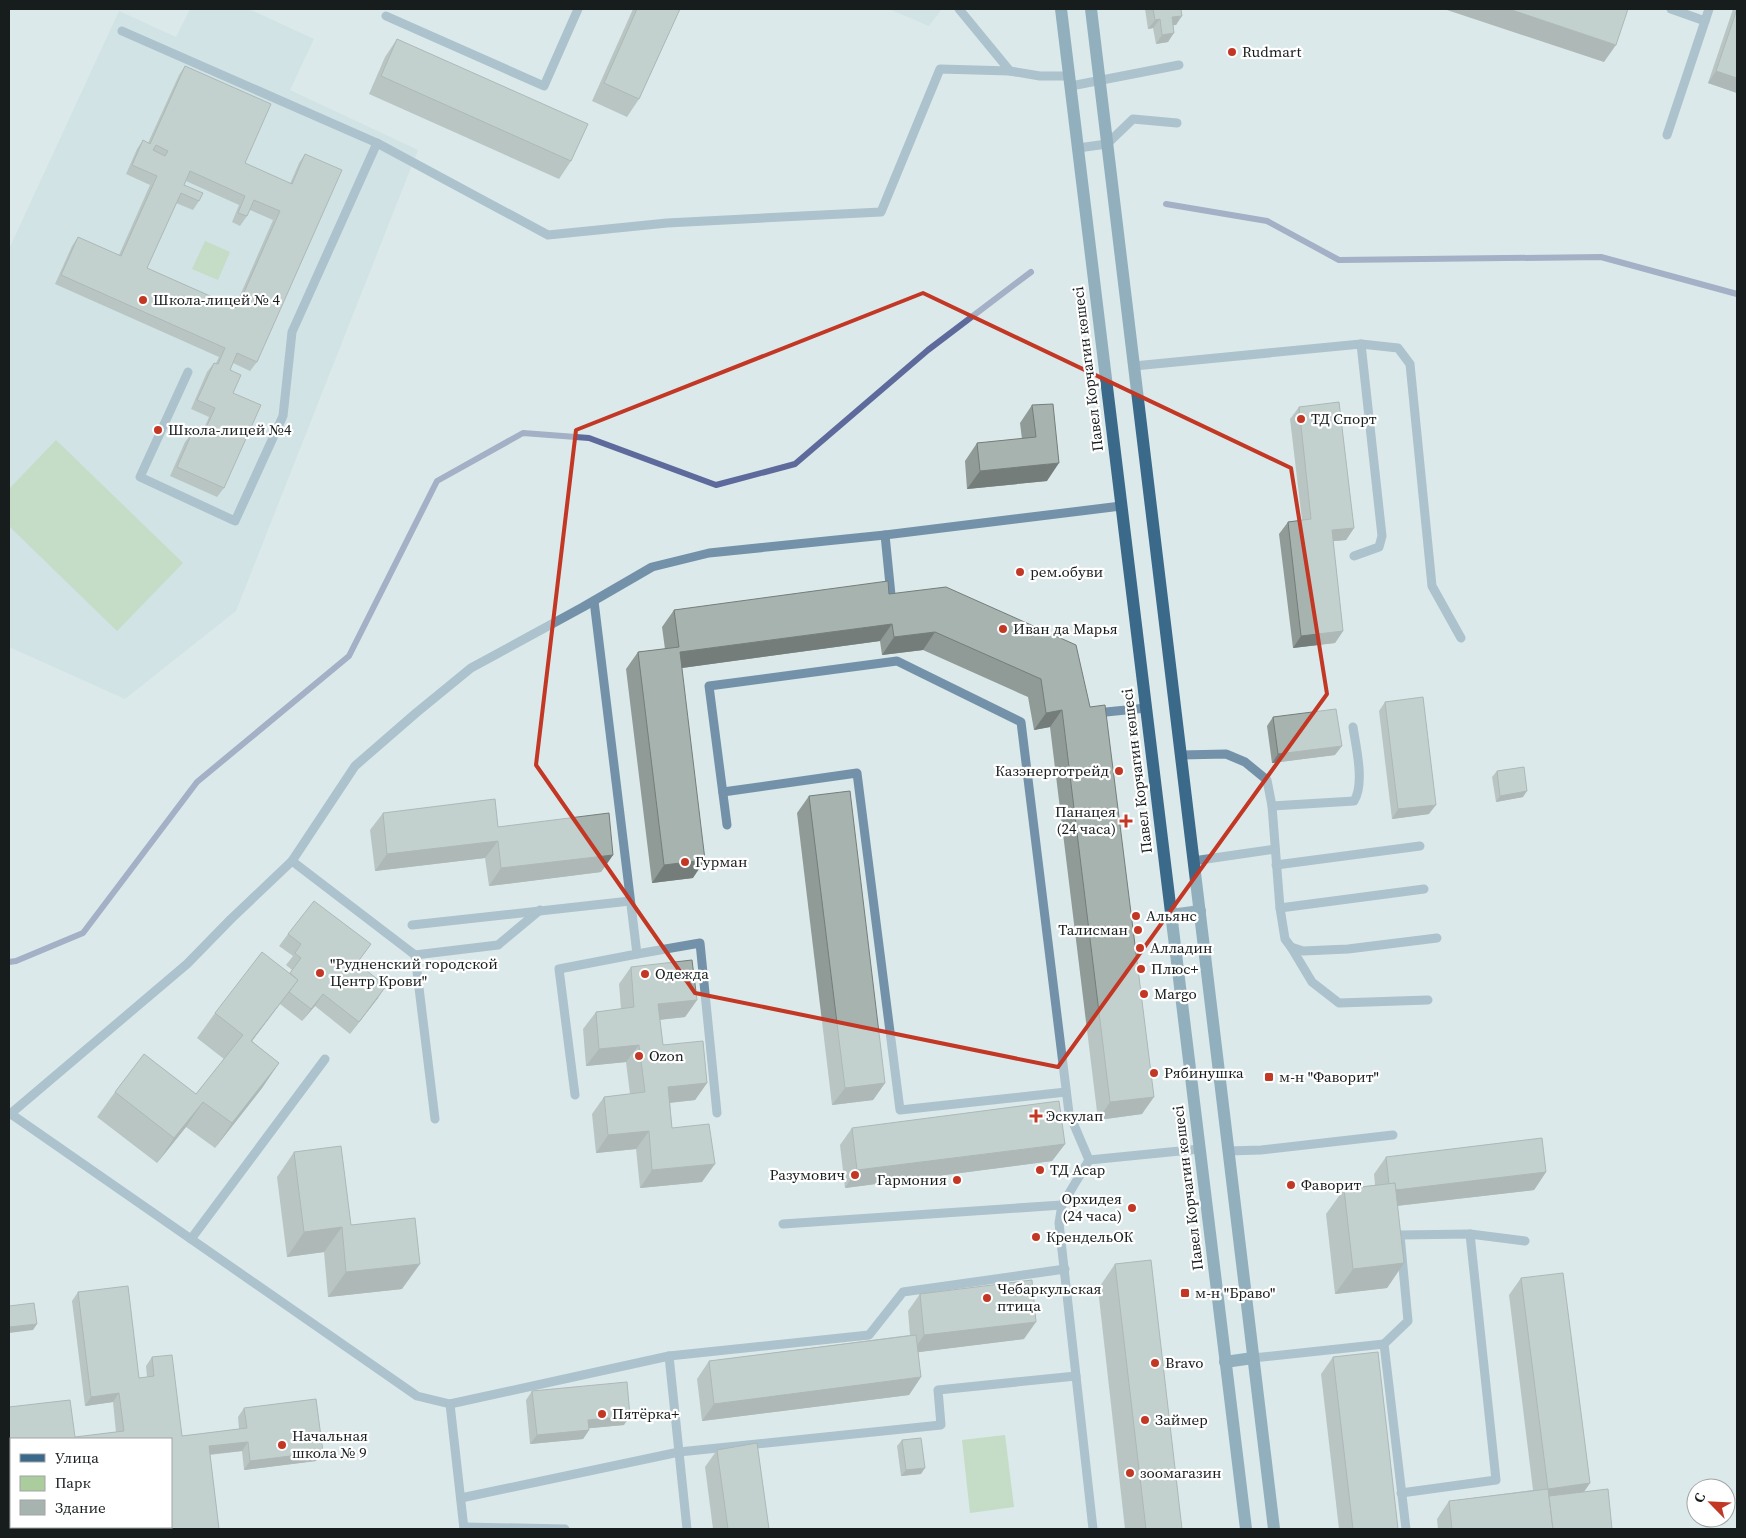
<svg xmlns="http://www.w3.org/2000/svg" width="1746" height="1538" font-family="'Source Serif 4',serif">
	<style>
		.built { fill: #c5dcdf }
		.green { fill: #abcc9c }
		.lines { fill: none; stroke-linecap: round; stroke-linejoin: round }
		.stream { stroke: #5f6a9c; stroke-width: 6 }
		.lane { stroke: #7392a9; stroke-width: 9 }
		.secondary { stroke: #3a698a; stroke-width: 12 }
		.wall { fill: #909a96; fill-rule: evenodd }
		.shaded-wall { fill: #757d7a }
		.building { fill: #a7b3ae; stroke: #757d7a; fill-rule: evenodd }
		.marked { fill: none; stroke: #c33725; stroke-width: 4; stroke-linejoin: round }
		.poi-dot { fill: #c33725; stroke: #fff; stroke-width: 2 }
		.labels { text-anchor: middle; stroke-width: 4.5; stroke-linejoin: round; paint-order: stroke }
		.poi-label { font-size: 15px; fill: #171c1d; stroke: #fff; text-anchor: start }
		.street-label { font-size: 15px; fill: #171c1d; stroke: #fff }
	</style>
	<rect width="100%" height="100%" fill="#dbe9ea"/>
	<g class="built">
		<polygon points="190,9 249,9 314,39 290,90 418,150 236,611 125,699 9,647 9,249 119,11 176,37"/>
		<polygon points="889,9 942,9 929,26"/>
	</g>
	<g class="green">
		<polygon points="205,241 230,252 218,280 192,269"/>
		<polygon points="56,440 183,563 117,631 9,526 9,489"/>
		<polygon points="1005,1435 1014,1507 970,1513 962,1440"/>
	</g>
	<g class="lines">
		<g class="stream">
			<polyline points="1166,204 1267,221 1339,260 1601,257 1737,294"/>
			<polyline points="9,962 16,961 83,933 197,782 349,656 437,481 523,433 589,438 716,485 795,464 928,350 1031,272"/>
		</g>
		<g class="lane">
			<polyline points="959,9 1010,71"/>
			<polyline points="1671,9 1705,21"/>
			<polyline points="386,16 544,86 578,9"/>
			<polyline points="122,31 377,143 548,235 667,223 881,212 940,69 1010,71 1040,76 1069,76"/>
			<polyline points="1071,86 1179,65"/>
			<polyline points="1667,135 1709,9"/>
			<polyline points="1078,148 1107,144 1133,119 1177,123"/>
			<polyline points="1134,366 1361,344 1398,348 1410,364 1432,586 1461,638"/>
			<polyline points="188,372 140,477 235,521 283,416 292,332 377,143"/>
			<polyline points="885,535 892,605"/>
			<polyline points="1354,556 1379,547 1382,536 1361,344"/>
			<polyline points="1096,713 1146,708"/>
			<polyline points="1181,755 1226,754 1245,762 1267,780 1272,806 1280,908 1285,939 1291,947 1303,951 1348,949 1437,938"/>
			<polyline points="723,792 857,773 900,1110 1066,1092"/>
			<path d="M1272 806 1354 801C1365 784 1356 747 1353 727"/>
			<polyline points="727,825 709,686 897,661 1021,722 1069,1113 1089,1160 1062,1205 1059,1223 1093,1529"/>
			<polyline points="292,861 415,955 498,945 540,910"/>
			<polyline points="1193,861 1275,849"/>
			<polyline points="1276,865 1420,846"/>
			<polyline points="1280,908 1424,889"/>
			<polyline points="412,925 630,901"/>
			<polyline points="1291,947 1312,982 1339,1003 1428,1000"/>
			<polyline points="637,954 700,943 717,1113"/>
			<polyline points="415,955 435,1119"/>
			<polyline points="575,1095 559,969 637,954 594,601"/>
			<polyline points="11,1114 417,1396 450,1404 669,1356 869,1335 903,1292 1065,1269"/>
			<polyline points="9,1115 187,964 231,919 292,861 355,766 416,713 471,668 583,607 652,567 709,553 885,535 1121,506"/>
			<polyline points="1228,1151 1261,1150 1393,1135"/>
			<polyline points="1089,1160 1200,1149"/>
			<polyline points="783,1224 1062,1205"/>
			<polyline points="191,1239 325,1059"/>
			<polyline points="669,1356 687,1529"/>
			<polyline points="1253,1358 1384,1344"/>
			<polyline points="450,1404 464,1529"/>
			<polyline points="1401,1493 1496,1480 1470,1234"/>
			<polyline points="461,1498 679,1452 941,1425 938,1390 1076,1376"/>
			<polyline points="464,1527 565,1529"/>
			<polyline points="1406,1529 1384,1344 1408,1321 1400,1235 1470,1234 1525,1241"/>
		</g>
		<g class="secondary">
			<polyline points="1061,9 1246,1529"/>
			<polyline points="1091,9 1274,1529"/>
			<polyline points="1171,915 1200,911"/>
			<polyline points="1225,1362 1253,1358"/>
		</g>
	</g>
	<g class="wall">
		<polygon points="633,9 680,9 639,99 627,117 592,101"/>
		<polygon points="1145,9 1183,9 1181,9 1176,25 1173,25 1168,42 1156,44 1153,28 1148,29"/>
		<polygon points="1733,9 1737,9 1737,93 1708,83"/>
		<polygon points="397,39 571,161 559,179 369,94 385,57"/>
		<path d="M185 66 245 163 290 184 299 163 305 154 257 362 250 371 233 363 230 370 233 393 224 488 217 497 170 476 185 442 192 433 200 437 209 417 191 409 207 372 214 363H216L219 357 55 284 72 246 78 237 119 255 150 185 126 174 137 149 143 140 148 143 179 75ZM186 181 239 205 232 222 240 226 247 216 250 210 273 220 235 307 147 268 176 203 193 210 199 201 184 185Z"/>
		<polygon points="1032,405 1047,481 967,489 965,461 977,443 1022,439 1020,423"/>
		<polygon points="1299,407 1354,528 1346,540 1333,541 1343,631 1335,643 1293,648 1279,534 1288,522 1302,520 1290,419"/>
		<polygon points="889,594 1076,645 1142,1114 1098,1120 1050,727 1034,730 1028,697 923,650 882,655 880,641 682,668 693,878 652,883 626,669 638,652 665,649 662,627 674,610"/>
		<polygon points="1385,702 1429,814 1392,819 1379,711"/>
		<polygon points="1273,717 1335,755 1272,763 1267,726"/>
		<polygon points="1497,771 1523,797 1496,802 1492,777"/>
		<polygon points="809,796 885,1083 873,1100 832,1105 797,813"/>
		<polygon points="383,813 498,827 613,855 601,872 489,886 485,858 375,871 370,830"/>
		<polygon points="288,934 357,963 378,998 350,1034 315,1006 302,1021 280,1004 252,1041 279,1063 262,1088 215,1148 186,1127 157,1163 97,1117 115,1092 196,1094 224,1059 197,1038 215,1013 290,973 292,970 286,965 293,956 279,946"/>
		<polygon points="631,967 697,1000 685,1017 660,1020 663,1045 707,1083 695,1100 670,1103 672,1128 702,1182 640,1188 636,1149 596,1153 592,1114 604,1097 630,1094 626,1062 586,1066 583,1029 596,1012 621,1009 619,984"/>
		<polygon points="852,1128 1065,1144 1052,1161 845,1188 840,1145"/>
		<polygon points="294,1152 351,1225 402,1289 328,1297 324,1252 287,1257 277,1177"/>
		<polygon points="1386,1157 1546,1172 1534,1190 1397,1206 1404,1263 1387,1288 1335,1294 1326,1214 1344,1189 1375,1185 1374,1174"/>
		<polygon points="1115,1264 1182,1529 1125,1529 1098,1289"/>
		<polygon points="1521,1278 1590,1483 1584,1492 1612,1529 1438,1529 1437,1519 1449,1501 1533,1490 1509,1295"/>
		<polygon points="78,1292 139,1378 147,1377 146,1366 152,1357 182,1436 239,1429 238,1417 244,1408 323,1452 316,1461 244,1470 242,1451 210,1455 219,1529 165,1529 164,1527 171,1527 171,1439 75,1437 116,1432 113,1402 85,1406 72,1301"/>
		<polygon points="920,1294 1024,1339 918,1352 921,1377 909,1395 702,1421 697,1379 709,1361 910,1335 908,1311"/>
		<polygon points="1333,1357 1398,1529 1339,1529 1321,1374"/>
		<polygon points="532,1391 624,1425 589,1428 589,1430 583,1439 530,1444 526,1400"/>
		<polygon points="902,1440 921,1474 901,1476 897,1446"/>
		<polygon points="717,1450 769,1529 713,1529 705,1467"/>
	</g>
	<g class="shaded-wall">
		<polygon points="1444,9 1509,9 1616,45 1604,62"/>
		<polygon points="1182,16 1176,25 1165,26 1172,17"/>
		<polygon points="1160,19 1153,28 1148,29 1155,20"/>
		<polygon points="1174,33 1168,42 1156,44 1162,35"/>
		<polygon points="1716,71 1737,78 1737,93 1708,83"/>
		<polygon points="1059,463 1047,481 967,489 980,471"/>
		<polygon points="1354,528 1346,540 1324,542 1332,530"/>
		<polygon points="892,624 880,641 667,670 680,652"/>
		<polygon points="1343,631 1335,643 1293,648 1301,636"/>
		<polygon points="935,632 923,650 882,655 894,637"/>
		<polygon points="1062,710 1050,727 1034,730 1046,713"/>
		<polygon points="1342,746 1335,755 1272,763 1278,754"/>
		<polygon points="1527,791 1523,797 1496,802 1500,796"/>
		<polygon points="1436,805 1429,814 1392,819 1398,809"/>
		<polygon points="498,841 485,858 375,871 387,854"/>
		<polygon points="613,855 601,872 489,886 501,868"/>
		<polygon points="705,860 693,878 652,883 664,865"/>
		<polygon points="298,980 280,1004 233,1066 251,1041"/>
		<polygon points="386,986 378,998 350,1034"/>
		<polygon points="323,994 315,1006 302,1021 311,1009"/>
		<polygon points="697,1000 685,1017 646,1021 658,1004"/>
		<polygon points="639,1045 626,1062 586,1066 599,1049"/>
		<polygon points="279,1063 262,1088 215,1148 232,1123"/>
		<polygon points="707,1083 695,1100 656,1104 668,1087"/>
		<polygon points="885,1083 873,1100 832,1105 845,1088"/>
		<polygon points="1154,1097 1142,1114 1098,1120 1110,1102"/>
		<polygon points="203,1102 186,1127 157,1163 174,1138"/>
		<polygon points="649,1131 636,1149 596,1153 608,1135"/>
		<polygon points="1065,1144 1052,1161 845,1188 857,1170"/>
		<polygon points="715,1164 702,1182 640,1188 652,1170"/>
		<polygon points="1546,1172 1534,1190 1377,1208 1390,1190"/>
		<polygon points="342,1227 324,1252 287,1257 304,1232"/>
		<polygon points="1404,1263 1387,1288 1335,1294 1353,1269"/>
		<polygon points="420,1264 402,1289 328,1297 346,1272"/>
		<polygon points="1036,1322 1024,1339 912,1353 924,1335"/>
		<polygon points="37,1324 33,1330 9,1333 9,1327"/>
		<polygon points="921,1377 909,1395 702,1421 714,1404"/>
		<polygon points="119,1393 113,1402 85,1406 91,1397"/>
		<polygon points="630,1416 624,1425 582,1429 588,1420"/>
		<polygon points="589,1430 583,1439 530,1444 537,1435"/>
		<polygon points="248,1442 242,1451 202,1455 209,1446"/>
		<polygon points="323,1452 316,1461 244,1470 250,1461"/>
		<polygon points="925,1468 921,1474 901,1476 906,1470"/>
		<polygon points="1590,1483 1577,1501 1543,1505 1548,1489"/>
		<polygon points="11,1504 11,1513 9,1513 9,1505"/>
	</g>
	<g class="building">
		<polygon points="637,9 680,9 639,99 604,83"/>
		<polygon points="1153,9 1181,9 1182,16 1172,17 1174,33 1162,35 1160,19 1155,20"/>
		<polygon points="1509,9 1628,9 1616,45"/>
		<polygon points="1737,9 1737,78 1716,71"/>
		<polygon points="397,39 588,124 571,161 381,76"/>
		<path d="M185 66 271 104 245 163 292 184 305 154 342 170 257 362 237 353 230 370 241 375 233 393 261 405 224 488 177 467 192 433 202 437 215 408 197 400 214 363 218 364 225 348 61 275 78 237 121 256 157 176 132 165 143 140 150 144ZM156 145 168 151 165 156 153 150ZM190 171 245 196 238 213 247 216 254 200 280 211 237 308 147 268 181 193 199 201 203 193 184 185Z"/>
		<polygon points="1339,402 1354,528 1332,530 1343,631 1301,636 1288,522 1311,519 1299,407"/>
		<polygon points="1053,404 1059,463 980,471 977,443 1036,437 1032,405"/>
		<polygon points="888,581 889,594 946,587 1076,645 1090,707 1105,705 1154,1097 1110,1102 1062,710 1046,713 1041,679 935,632 894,637 892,624 680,652 705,860 664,865 638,652 679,647 674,610"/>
		<polygon points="1423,697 1436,805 1398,809 1385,702"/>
		<polygon points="1336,709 1342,746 1278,754 1273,717"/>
		<polygon points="1524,767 1527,791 1500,796 1497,771"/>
		<polygon points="850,791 885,1083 845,1088 809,796"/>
		<polygon points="495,799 498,827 609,813 613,855 501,868 498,841 387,854 383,813"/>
		<polygon points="314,901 371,944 357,963 386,986 359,1022 323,994 311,1009 289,992 298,980 290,973 301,958 295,953 301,944 288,934"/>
		<polygon points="262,952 298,980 251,1041 279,1063 232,1123 203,1102 174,1138 115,1092 144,1054 196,1094 243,1035 215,1013"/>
		<polygon points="692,960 697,1000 658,1004 663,1045 703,1041 707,1083 668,1087 672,1128 709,1124 715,1164 652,1170 649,1131 608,1135 604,1097 645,1092 639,1045 599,1049 596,1012 634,1007 631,967"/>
		<polygon points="1059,1101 1065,1144 857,1170 852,1128"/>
		<polygon points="1542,1138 1546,1172 1396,1190 1395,1183 1389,1184 1386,1157"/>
		<polygon points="341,1146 351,1225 415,1218 420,1264 346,1272 342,1227 304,1232 294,1152"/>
		<polygon points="1395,1183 1404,1263 1353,1269 1344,1189"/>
		<polygon points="1151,1260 1182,1529 1146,1529 1115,1264"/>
		<polygon points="1563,1273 1590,1483 1548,1489 1521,1278"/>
		<polygon points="1032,1280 1036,1322 924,1335 920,1294"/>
		<polygon points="128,1286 139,1378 154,1376 152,1357 172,1355 182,1436 247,1428 244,1408 316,1399 323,1452 250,1461 248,1442 209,1446 219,1529 172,1529 171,1522 171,1439 11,1439 11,1504 9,1505 9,1407 70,1400 75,1437 124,1431 119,1393 91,1397 78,1292"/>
		<polygon points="34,1303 37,1324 9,1327 9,1306"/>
		<polygon points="916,1335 921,1377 714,1404 709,1361"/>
		<polygon points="1378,1352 1398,1529 1353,1529 1333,1357"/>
		<polygon points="627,1382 630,1416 588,1420 589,1430 537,1435 532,1391"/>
		<polygon points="921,1438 925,1468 906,1470 902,1440"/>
		<polygon points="757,1443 769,1529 728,1529 717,1450"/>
		<polygon points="1548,1489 1553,1529 1452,1529 1449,1501"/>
		<polygon points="1608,1489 1612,1529 1553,1529 1549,1496"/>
	</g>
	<path d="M0 0H1746V1538H0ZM923 293 1291 468 1327 694 1058 1067 695 993 536 765 576 430Z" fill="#dbe9ea" fill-opacity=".55" fill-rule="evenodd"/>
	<path class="marked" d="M923 293 1291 468 1327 694 1058 1067 695 993 536 765 576 430Z"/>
	<g class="poi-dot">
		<circle cx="1232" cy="52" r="5"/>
		<circle cx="143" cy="300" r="5"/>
		<circle cx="1301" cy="419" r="5"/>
		<circle cx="158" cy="430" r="5"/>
		<circle cx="1020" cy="572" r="5"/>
		<circle cx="1003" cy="629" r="5"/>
		<circle cx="1119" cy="771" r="5"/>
		<path d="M1123.5 813.5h5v5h5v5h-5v5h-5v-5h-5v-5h5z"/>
		<circle cx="685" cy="862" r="5"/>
		<circle cx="1136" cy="916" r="5"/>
		<circle cx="1138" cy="930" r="5"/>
		<circle cx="1140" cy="948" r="5"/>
		<circle cx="1141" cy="969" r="5"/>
		<circle cx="320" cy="973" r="5"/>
		<circle cx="645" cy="974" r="5"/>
		<circle cx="1144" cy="994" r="5"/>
		<circle cx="639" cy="1056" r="5"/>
		<circle cx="1154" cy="1073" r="5"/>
		<rect x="1264" y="1072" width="10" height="10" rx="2.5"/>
		<path d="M1033.5 1108.5h5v5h5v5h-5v5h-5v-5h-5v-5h5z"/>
		<circle cx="1040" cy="1170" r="5"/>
		<circle cx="855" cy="1175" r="5"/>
		<circle cx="957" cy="1180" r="5"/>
		<circle cx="1291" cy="1185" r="5"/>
		<circle cx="1132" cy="1208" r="5"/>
		<circle cx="1036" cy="1237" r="5"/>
		<rect x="1180" y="1288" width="10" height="10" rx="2.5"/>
		<circle cx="987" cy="1298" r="5"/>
		<circle cx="1155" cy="1363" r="5"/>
		<circle cx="602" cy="1414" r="5"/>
		<circle cx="1145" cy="1420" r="5"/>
		<circle cx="282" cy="1445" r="5"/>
		<circle cx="1130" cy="1473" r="5"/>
	</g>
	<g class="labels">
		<g class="poi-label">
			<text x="1242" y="57">Rudmart</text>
			<text x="153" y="305">Школа-лицей № 4</text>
			<text x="1311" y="424">ТД Спорт</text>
			<text x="168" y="435">Школа-лицей №4</text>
			<text x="1030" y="577">рем.обуви</text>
			<text x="1013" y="634">Иван да Марья</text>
			<text x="1109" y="776" text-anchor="end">Казэнерготрейд</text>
			<text x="1116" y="817" text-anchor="end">Панацея<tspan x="1116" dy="17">(24 часа)</tspan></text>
			<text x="695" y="867">Гурман</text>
			<text x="1146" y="921">Альянс</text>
			<text x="1128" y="935" text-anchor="end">Талисман</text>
			<text x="1150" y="953">Алладин</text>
			<text x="330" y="969">"Рудненский городской<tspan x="330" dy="17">Центр Крови"</tspan></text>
			<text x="1151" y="974">Плюс+</text>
			<text x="655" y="979">Одежда</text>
			<text x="1154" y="999">Margo</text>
			<text x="649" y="1061">Ozon</text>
			<text x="1164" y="1078">Рябинушка</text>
			<text x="1279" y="1082">м-н "Фаворит"</text>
			<text x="1046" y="1121">Эскулап</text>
			<text x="1050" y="1175">ТД Асар</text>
			<text x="845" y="1180" text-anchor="end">Разумович</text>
			<text x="947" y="1185" text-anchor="end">Гармония</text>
			<text x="1301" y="1190">Фаворит</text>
			<text x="1122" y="1204" text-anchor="end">Орхидея<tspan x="1122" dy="17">(24 часа)</tspan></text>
			<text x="1046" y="1242">КрендельОК</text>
			<text x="997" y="1294">Чебаркульская<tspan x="997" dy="17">птица</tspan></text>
			<text x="1195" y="1298">м-н "Браво"</text>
			<text x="1165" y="1368">Bravo</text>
			<text x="612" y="1419">Пятёрка+</text>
			<text x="1155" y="1425">Займер</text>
			<text x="292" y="1441">Начальная<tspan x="292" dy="17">школа № 9</tspan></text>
			<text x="1140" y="1478">зоомагазин</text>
		</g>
		<g class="street-label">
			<text transform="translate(1088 369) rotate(-97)" y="5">Павел Корчагин көшесі</text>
			<text transform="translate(1137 771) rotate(-97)" y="5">Павел Корчагин көшесі</text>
			<text transform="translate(1188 1188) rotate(-97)" y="5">Павел Корчагин көшесі</text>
		</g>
	</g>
	<rect width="1746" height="1538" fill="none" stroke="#171c1d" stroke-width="20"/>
	<rect x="10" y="1438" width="162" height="90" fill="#ffffff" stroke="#a2a4a5"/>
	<rect x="20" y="1454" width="25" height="8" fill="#3a698a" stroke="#a2a4a5"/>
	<text x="55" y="1463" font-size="15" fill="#171c1d">Улица</text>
	<rect x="20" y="1476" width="25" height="15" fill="#abcc9c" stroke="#a2a4a5"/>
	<text x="55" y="1488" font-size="15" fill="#171c1d">Парк</text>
	<rect x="20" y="1500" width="25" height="15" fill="#a7b3ae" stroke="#a2a4a5"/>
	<text x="55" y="1513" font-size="15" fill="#171c1d">Здание</text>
	<g transform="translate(1711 1503) rotate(294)"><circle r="24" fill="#ffffff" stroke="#a2a4a5"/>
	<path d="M0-4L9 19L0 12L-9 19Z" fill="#c33725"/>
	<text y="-8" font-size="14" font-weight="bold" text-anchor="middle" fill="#171c1d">С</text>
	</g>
</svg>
